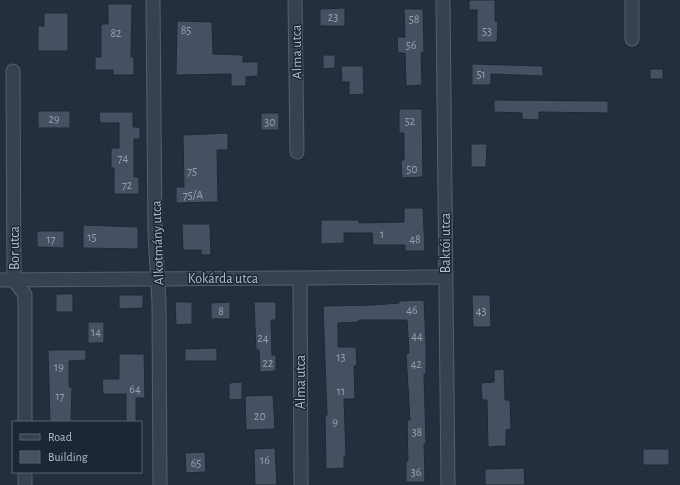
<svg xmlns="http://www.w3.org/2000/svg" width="680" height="485" font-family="'Alegreya Sans',sans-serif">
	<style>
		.building { fill: #455162; stroke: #1f2835 }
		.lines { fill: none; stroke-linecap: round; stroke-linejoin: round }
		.minor-casing { stroke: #565f6c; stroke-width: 15 }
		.minor { stroke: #38414e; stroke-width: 13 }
		.labels { text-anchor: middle; stroke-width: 3; stroke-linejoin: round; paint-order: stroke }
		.number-label { font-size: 12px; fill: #98a1af }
		.street-label { font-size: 14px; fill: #b4bcc9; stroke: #1d2633 }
	</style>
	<rect width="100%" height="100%" fill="#242f3e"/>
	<g class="building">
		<polygon points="469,0 495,0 495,21 498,21 497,42 477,42 477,10 469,10"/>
		<polygon points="108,4 132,4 131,57 134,57 134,75 113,75 113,70 95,70 95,57 101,57 101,24 108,24"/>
		<polygon points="345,8 345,26 320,26 320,9"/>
		<polygon points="404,9 423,9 424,52 421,53 422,85 406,86 405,53 398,53 397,37 405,37"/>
		<polygon points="44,13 68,13 68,51 38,51 38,26 44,26"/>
		<polygon points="177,21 212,22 213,54 243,55 243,62 258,62 258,76 246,77 246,86 231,86 231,74 176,75"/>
		<polygon points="323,55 335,55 335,68 323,69"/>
		<polygon points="472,64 543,66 543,76 491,74 491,85 472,85"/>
		<polygon points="341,66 363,66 364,94 349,95 349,82 342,82"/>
		<rect x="650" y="69" width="13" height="10"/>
		<polygon points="494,100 608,101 608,113 539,112 539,120 522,119 522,113 494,112"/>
		<polygon points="399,109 422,109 423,177 402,178 401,160 404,160 404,133 399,133"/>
		<rect x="38" y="111" width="32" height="17"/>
		<polygon points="99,112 133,112 133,127 140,127 140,139 134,139 134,177 139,177 139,194 114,194 114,168 111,168 111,148 119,148 119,123 100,123"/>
		<rect x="261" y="113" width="18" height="17"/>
		<polygon points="228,133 228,150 217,150 218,202 176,203 176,187 184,187 183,135"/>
		<polygon points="471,144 487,144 486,167 471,167"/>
		<polygon points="404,208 423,208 425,251 405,251 405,245 373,245 372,233 344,233 344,243 321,244 321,220 359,220 359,223 404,222"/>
		<polygon points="182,224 210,224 211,255 201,255 201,250 183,250"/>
		<polygon points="83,225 138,227 138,249 83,248"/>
		<polygon points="37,231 64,231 64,248 37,247"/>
		<rect x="56" y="294" width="17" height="18"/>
		<polygon points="119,295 143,295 143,308 119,309"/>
		<polygon points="472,295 490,295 491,327 473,327"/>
		<polygon points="424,300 426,344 426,374 424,374 426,444 424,444 425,482 406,482 406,461 408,461 407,420 410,420 406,354 409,353 407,320 359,320 359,322 338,323 338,347 356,347 357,366 354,366 355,399 344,399 346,456 344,456 344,468 326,469 325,415 327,415 323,306 373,305 399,303 399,301"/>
		<polygon points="175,302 192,302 192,324 176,325"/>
		<polygon points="230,302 230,319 211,319 211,303"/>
		<polygon points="254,302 276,302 276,320 271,320 272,355 276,355 276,371 260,372 259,350 256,350"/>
		<rect x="88" y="322" width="16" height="21"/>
		<polygon points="217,348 217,361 185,361 185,349"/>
		<polygon points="48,350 86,350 86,360 69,361 69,387 72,387 71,422 50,422"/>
		<polygon points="119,354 144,354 145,398 136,398 136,422 126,422 126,394 103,394 102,379 119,379"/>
		<polygon points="504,369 505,400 510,400 511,429 506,430 506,446 488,447 487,400 482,400 481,383 494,382 494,370"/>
		<polygon points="242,382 242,399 229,400 229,383"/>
		<polygon points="273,395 275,429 246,430 245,396"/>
		<polygon points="275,448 277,485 255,485 254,449"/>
		<rect x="643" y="449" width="26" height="16"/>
		<polygon points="205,452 206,472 186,473 185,453"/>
		<polygon points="524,468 525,485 485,485 485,469"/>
	</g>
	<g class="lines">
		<defs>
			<g id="minor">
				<polyline points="153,0 155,234 159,303 160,485"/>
				<polyline points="295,0 297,152"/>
				<polyline points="443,0 448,485"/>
				<polyline points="632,0 632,39"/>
				<polyline points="13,71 14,280 25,295 25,422"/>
				<polyline points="300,279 301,485"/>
				<polyline points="0,280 445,277"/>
				<polyline points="25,472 25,485"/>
			</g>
		</defs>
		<use href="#minor" class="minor-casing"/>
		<use href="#minor" class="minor"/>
	</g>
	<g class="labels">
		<g class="number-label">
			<text x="333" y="21">23</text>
			<text x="414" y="23">58</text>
			<text x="186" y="34">85</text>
			<text x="487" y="35">53</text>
			<text x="116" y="37">82</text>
			<text x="411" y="49">56</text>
			<text x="481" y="78">51</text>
			<text x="54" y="123">29</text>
			<text x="410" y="125">52</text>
			<text x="270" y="126">30</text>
			<text x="123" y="162">74</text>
			<text x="412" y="173">50</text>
			<text x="192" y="175">75</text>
			<text x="127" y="189">72</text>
			<text x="193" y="199">75/A</text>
			<text x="382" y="238">1</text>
			<text x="92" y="241">15</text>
			<text x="51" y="243">17</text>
			<text x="415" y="243">48</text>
			<text x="412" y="314">46</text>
			<text x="221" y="315">8</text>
			<text x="481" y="315">43</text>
			<text x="96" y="336">14</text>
			<text x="417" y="340">44</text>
			<text x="263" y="342">24</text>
			<text x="341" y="361">13</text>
			<text x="268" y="367">22</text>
			<text x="416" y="368">42</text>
			<text x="59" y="371">19</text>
			<text x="135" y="393">64</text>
			<text x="341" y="395">11</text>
			<text x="60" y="400">17</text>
			<text x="260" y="420">20</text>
			<text x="335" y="426">9</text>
			<text x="417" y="436">38</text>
			<text x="265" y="464">16</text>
			<text x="196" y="467">65</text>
			<text x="416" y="476">36</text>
		</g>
		<g class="street-label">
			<text transform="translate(296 52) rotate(-91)" y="5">Alma utca</text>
			<text transform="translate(157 243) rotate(-92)" y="5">Alkotmány utca</text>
			<text transform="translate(445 243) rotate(-90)" y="5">Baktói utca</text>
			<text transform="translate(14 248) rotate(-90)" y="5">Bor utca</text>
			<text x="223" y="283">Kokárda utca</text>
			<text transform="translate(300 382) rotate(-90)" y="5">Alma utca</text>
		</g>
	</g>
	<rect x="12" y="421" width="130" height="52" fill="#1d2633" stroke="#59626f"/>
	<rect x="20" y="434" width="20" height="6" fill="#38414e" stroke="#59626f"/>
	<text x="48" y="441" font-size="12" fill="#b4bcc9">Road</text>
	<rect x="20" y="451" width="20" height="12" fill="#455162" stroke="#59626f"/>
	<text x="48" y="461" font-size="12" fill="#b4bcc9">Building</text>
</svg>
